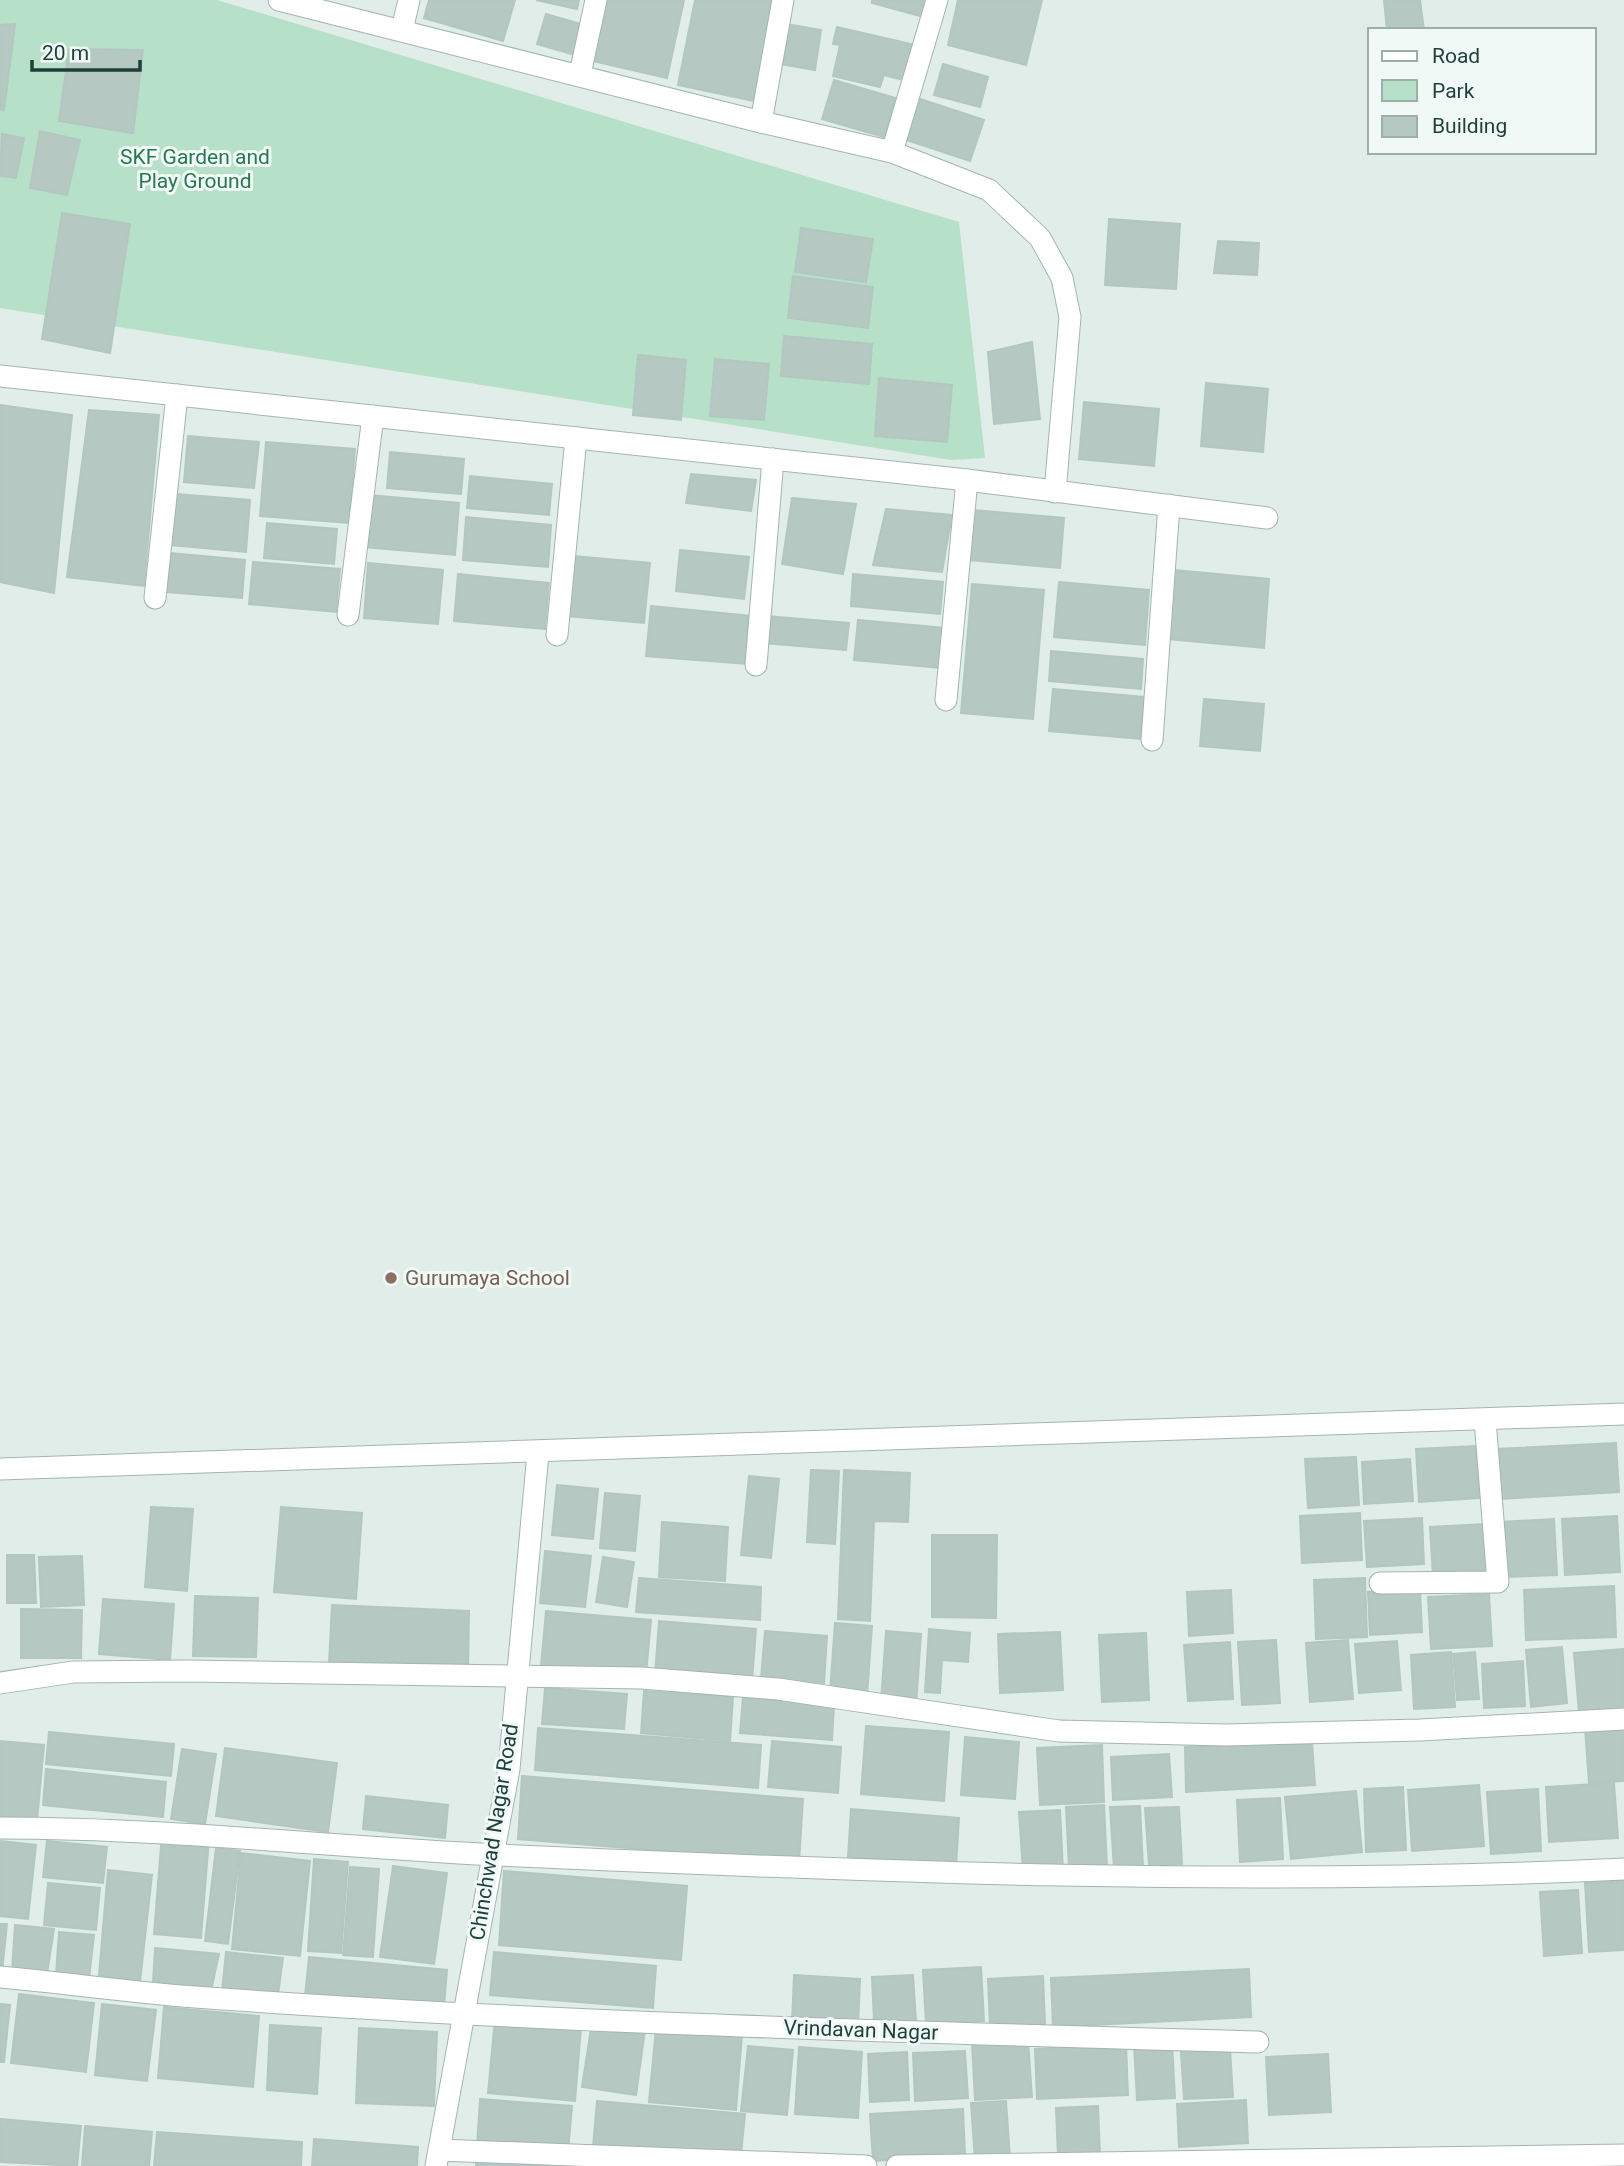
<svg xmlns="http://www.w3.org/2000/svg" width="1624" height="2166" font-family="Roboto,sans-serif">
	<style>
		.green { fill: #b7e0c8 }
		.building { fill: #b6c8c2; stroke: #b2c7c1; stroke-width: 2 }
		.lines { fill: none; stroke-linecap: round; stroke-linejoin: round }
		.minor-casing { stroke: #a3b5b1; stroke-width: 23 }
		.minor { stroke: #fff; stroke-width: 21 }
		.education-dot { fill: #8d6e63; stroke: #f1f9f6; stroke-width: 2.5 }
		.labels { text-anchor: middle; stroke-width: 6; stroke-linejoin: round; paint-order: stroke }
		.park-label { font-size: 21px; fill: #267952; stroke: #f1f9f6 }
		.education-label { font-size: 21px; fill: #785e54; stroke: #f1f9f6; text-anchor: start }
		.street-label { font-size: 21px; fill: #1f3f3b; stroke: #f1f9f6 }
	</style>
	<rect width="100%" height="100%" fill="#e1ede9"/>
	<polygon class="green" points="0,0 217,0 959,222 985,458 951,460 0,308"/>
	<g class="building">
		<polygon points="429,0 515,0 503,41 424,18"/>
		<polygon points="536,0 579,0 577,9"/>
		<polygon points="607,0 684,0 667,78 593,61"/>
		<polygon points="695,0 775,0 754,101 678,85"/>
		<polygon points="872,0 924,0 920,16 872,3"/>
		<polygon points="958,0 1042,0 1026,65 948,45"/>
		<polygon points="1384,0 1420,0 1424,30 1387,30"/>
		<polygon points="546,14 584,25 575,55 537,44"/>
		<polygon points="781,23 821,30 815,70 774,63"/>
		<polygon points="15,24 4,110 0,109 0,25"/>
		<polygon points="837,27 915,45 907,81 884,75 880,87 833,76 840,45 833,44"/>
		<polygon points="69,49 143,50 133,133 59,121"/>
		<polygon points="943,64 988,77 980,107 934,95"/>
		<polygon points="834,80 895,98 884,137 822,119"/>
		<polygon points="917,98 984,120 970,161 904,139"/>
		<polygon points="40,131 80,140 67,195 30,188"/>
		<polygon points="2,134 24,138 16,178 0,176"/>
		<polygon points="62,213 130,224 110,353 42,339"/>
		<polygon points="1109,219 1180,224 1176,289 1105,285"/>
		<polygon points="801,228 873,239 866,282 795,272"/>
		<polygon points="1218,241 1259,243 1257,275 1214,273"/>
		<polygon points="793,276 873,287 868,328 788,318"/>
		<polygon points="784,336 872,344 869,384 781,376"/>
		<polygon points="1032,342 1040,419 994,424 988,352"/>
		<polygon points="638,355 686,360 681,420 633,415"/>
		<polygon points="715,359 769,364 764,420 710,416"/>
		<polygon points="879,378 952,385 947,442 875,436"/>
		<polygon points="1206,383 1268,389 1263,452 1201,446"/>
		<polygon points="1084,402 1159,409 1154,466 1079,459"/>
		<polygon points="0,405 72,415 54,593 0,582"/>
		<polygon points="89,410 159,415 144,586 67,577"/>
		<polygon points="188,436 259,442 254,488 184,482"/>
		<polygon points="266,442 355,449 349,523 260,516"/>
		<polygon points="390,452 464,459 461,494 387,488"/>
		<polygon points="691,474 756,480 751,511 686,503"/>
		<polygon points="470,476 552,484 549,515 467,508"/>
		<polygon points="176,494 250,500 246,552 171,545"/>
		<polygon points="368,495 459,503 455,555 364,547"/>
		<polygon points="792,498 856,504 843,574 782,564"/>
		<polygon points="886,509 952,515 942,572 873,565"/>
		<polygon points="973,510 1064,518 1060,568 968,560"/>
		<polygon points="466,517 551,525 548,567 463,560"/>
		<polygon points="267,523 337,529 334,564 264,558"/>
		<polygon points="680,550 749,557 744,599 676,591"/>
		<polygon points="170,553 245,560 242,598 167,592"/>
		<polygon points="573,556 650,563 644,623 567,616"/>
		<polygon points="253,562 340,569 336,612 249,604"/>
		<polygon points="368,563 443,570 438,624 364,618"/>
		<polygon points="1174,570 1269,579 1264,648 1168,639"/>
		<polygon points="458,574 549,583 545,629 454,621"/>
		<polygon points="853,574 943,582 940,614 851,606"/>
		<polygon points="1059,582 1149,590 1145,645 1054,637"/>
		<polygon points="972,584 1044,590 1033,719 961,713"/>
		<polygon points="651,606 751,616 747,664 646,656"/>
		<polygon points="766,616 849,623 846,650 764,643"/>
		<polygon points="858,620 945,628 941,668 854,660"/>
		<polygon points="1051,651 1143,659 1141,689 1049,681"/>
		<polygon points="1053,689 1144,697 1141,739 1049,731"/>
		<polygon points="1204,699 1264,704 1260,751 1200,746"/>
		<polygon points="1616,1443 1619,1492 1499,1499 1496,1449"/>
		<polygon points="1476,1446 1479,1498 1419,1502 1416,1449"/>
		<polygon points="1356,1457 1359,1505 1308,1508 1305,1459"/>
		<polygon points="1410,1459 1413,1501 1364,1504 1362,1462"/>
		<polygon points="811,1470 839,1471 835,1544 807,1542"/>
		<polygon points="844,1470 910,1473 908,1522 874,1521 870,1621 838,1619"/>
		<polygon points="749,1476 779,1479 771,1558 741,1555"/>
		<polygon points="557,1485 598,1489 593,1539 552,1535"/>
		<polygon points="605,1493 640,1496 635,1551 600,1548"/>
		<polygon points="151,1507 193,1509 187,1591 145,1587"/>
		<polygon points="281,1507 362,1513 356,1599 274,1592"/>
		<polygon points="1360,1513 1362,1560 1302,1563 1300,1516"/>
		<polygon points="1617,1516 1620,1572 1565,1575 1562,1519"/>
		<polygon points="1422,1518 1424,1564 1367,1567 1364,1521"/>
		<polygon points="1554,1519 1557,1575 1503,1577 1500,1522"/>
		<polygon points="662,1522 728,1527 725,1581 659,1577"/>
		<polygon points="1484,1524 1487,1574 1433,1576 1430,1527"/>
		<polygon points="932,1535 997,1535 996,1618 932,1617"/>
		<polygon points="545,1551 591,1556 585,1607 540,1603"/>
		<polygon points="7,1555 34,1555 36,1603 7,1603"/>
		<polygon points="82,1556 84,1605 41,1607 39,1557"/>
		<polygon points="603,1557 634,1562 627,1607 596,1602"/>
		<polygon points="639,1578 761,1587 760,1620 636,1612"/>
		<polygon points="1365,1578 1367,1637 1316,1639 1314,1580"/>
		<polygon points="1614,1586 1616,1637 1526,1640 1524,1590"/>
		<polygon points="1420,1589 1422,1632 1370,1635 1368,1592"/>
		<polygon points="1231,1590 1233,1633 1189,1636 1187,1592"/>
		<polygon points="1489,1594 1492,1646 1431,1649 1428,1597"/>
		<polygon points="195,1596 258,1598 256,1657 193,1656"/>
		<polygon points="103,1599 174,1604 170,1660 99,1654"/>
		<polygon points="332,1605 469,1611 468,1668 329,1663"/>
		<polygon points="21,1609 82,1610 81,1658 21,1658"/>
		<polygon points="546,1611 651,1620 646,1674 541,1666"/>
		<polygon points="659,1621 756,1629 752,1682 655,1675"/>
		<polygon points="835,1623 872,1626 867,1696 830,1693"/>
		<polygon points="929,1629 970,1633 968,1662 942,1660 940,1693 925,1692"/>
		<polygon points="765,1631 827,1636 824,1683 761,1679"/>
		<polygon points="886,1631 921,1634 916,1705 881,1702"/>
		<polygon points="1060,1632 1063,1690 1000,1693 998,1634"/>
		<polygon points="1146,1633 1149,1700 1102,1702 1099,1635"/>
		<polygon points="1276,1640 1280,1703 1242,1705 1238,1642"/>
		<polygon points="1348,1640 1353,1699 1310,1702 1306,1643"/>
		<polygon points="1397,1641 1401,1690 1359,1693 1355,1644"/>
		<polygon points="1230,1642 1233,1699 1188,1701 1184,1645"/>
		<polygon points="1562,1647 1567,1703 1531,1707 1526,1650"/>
		<polygon points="1624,1649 1624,1709 1579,1713 1574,1653"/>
		<polygon points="1451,1652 1455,1707 1414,1709 1411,1655"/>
		<polygon points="1475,1652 1479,1699 1457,1700 1453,1654"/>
		<polygon points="1523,1661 1525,1706 1484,1708 1482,1664"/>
		<polygon points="545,1688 627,1694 624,1729 542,1724"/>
		<polygon points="644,1691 733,1697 730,1741 641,1733"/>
		<polygon points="743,1698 834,1704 832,1740 740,1733"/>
		<polygon points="866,1726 949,1732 944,1801 861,1794"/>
		<polygon points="1624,1727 1624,1781 1589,1783 1585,1728"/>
		<polygon points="538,1728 761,1745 758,1788 535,1770"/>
		<polygon points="49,1732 174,1744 171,1776 46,1764"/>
		<polygon points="965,1737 1019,1742 1015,1799 961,1795"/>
		<polygon points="0,1741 44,1745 37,1821 0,1817"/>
		<polygon points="772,1741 841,1747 838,1793 768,1787"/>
		<polygon points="1312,1742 1315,1785 1186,1792 1185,1747"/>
		<polygon points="1102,1745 1104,1802 1040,1805 1037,1748"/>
		<polygon points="225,1748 337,1763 328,1832 216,1816"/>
		<polygon points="182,1749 216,1754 205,1824 171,1819"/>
		<polygon points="1169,1754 1172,1797 1113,1800 1111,1757"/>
		<polygon points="46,1769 166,1782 163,1817 43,1805"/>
		<polygon points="522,1776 803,1799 799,1862 518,1839"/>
		<polygon points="1614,1783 1618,1838 1549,1842 1546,1787"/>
		<polygon points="1479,1785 1484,1846 1412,1851 1408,1790"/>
		<polygon points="1403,1787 1406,1850 1366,1852 1364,1789"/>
		<polygon points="1538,1789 1541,1851 1491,1854 1487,1792"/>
		<polygon points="1356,1791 1362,1852 1291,1859 1285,1797"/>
		<polygon points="366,1796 448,1805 445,1838 363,1829"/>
		<polygon points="1280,1798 1283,1859 1240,1862 1237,1800"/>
		<polygon points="1104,1805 1107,1867 1069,1869 1066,1807"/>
		<polygon points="1140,1806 1143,1868 1114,1869 1110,1807"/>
		<polygon points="1179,1807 1182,1864 1149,1866 1145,1808"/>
		<polygon points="851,1809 959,1818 956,1865 848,1857"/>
		<polygon points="1060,1810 1063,1871 1023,1870 1019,1812"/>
		<polygon points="162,1834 209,1838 201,1938 154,1934"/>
		<polygon points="0,1841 36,1845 28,1919 0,1916"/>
		<polygon points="47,1841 107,1847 103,1883 43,1877"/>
		<polygon points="216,1848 240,1851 228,1944 205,1941"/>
		<polygon points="241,1853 310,1861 300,1956 232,1949"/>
		<polygon points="314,1859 348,1862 341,1953 308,1951"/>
		<polygon points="393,1866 447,1873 434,1964 380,1957"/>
		<polygon points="350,1867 379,1869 373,1957 343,1955"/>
		<polygon points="108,1870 152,1875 140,1982 99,1975"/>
		<polygon points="504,1871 687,1886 681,1960 499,1945"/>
		<polygon points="1624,1881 1624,1950 1589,1952 1585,1883"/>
		<polygon points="48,1883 100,1888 96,1930 44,1925"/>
		<polygon points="1578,1890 1582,1953 1544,1956 1540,1892"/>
		<polygon points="0,1924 7,1924 2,1972 0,1972"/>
		<polygon points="15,1925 54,1929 47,1974 12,1971"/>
		<polygon points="59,1932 94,1935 89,1979 56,1974"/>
		<polygon points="155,1948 219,1954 211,1991 153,1983"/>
		<polygon points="226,1952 283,1958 278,1995 222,1992"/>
		<polygon points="494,1952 656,1966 653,2008 490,1995"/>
		<polygon points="309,1957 447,1970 444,2006 305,1996"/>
		<polygon points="981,1967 984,2021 926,2024 923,1970"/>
		<polygon points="1249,1969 1251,2017 1053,2027 1051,1978"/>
		<polygon points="794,1975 860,1979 858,2026 792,2023"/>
		<polygon points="913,1975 916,2021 874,2022 872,1977"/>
		<polygon points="1043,1976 1045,2024 990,2027 988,1979"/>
		<polygon points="19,1994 94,2003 86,2072 11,2063"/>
		<polygon points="0,2004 10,2005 4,2062 0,2062"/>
		<polygon points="102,2004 156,2010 147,2081 95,2075"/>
		<polygon points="164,2007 259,2016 253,2087 158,2078"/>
		<polygon points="495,2019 581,2027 575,2101 488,2093"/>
		<polygon points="592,2022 645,2030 636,2095 582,2087"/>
		<polygon points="270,2025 321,2028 317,2094 267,2090"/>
		<polygon points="359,2028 437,2032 434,2106 356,2103"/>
		<polygon points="656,2028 742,2035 736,2110 649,2102"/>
		<polygon points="1028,2041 1032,2097 975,2100 972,2043"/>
		<polygon points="1172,2043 1175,2098 1137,2100 1134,2045"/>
		<polygon points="1126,2044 1128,2095 1037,2099 1035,2049"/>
		<polygon points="748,2046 793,2050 787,2115 741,2111"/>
		<polygon points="799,2047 862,2052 858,2118 795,2114"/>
		<polygon points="1230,2049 1233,2097 1184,2099 1181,2052"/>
		<polygon points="965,2051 968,2098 915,2101 913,2053"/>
		<polygon points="907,2052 909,2100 870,2102 868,2054"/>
		<polygon points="1328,2054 1331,2112 1269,2115 1266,2057"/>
		<polygon points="480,2099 572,2106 568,2152 477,2145"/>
		<polygon points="1246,2100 1248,2143 1179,2147 1177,2104"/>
		<polygon points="597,2101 745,2114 741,2155 593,2147"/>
		<polygon points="1006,2101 1010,2158 975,2160 971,2103"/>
		<polygon points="1098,2106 1100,2155 1058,2157 1056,2108"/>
		<polygon points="963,2109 965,2156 873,2161 870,2114"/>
		<polygon points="0,2119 81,2126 77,2166 0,2162"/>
		<polygon points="85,2126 152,2132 149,2166 82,2166"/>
		<polygon points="157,2132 302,2142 301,2166 154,2166"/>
		<polygon points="314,2139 418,2147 417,2166 312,2166"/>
		<polygon points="477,2156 550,2162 549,2166 476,2166"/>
	</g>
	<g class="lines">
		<defs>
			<g id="minor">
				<polyline points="279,0 761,122 892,152 989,190 1040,238 1062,278 1070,317 1055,492"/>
				<polyline points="402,30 409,0"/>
				<polyline points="580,74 596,0"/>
				<polyline points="761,122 783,0"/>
				<polyline points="892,152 937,0"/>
				<polyline points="0,376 967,480 1267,518"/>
				<polyline points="155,598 177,395"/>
				<polyline points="348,615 373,416"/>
				<polyline points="557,635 576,438"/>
				<polyline points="756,665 773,459"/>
				<polyline points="946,700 967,480"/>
				<polyline points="1152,740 1169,505"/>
				<polyline points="0,1469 1624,1414"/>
				<polyline points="1380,1583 1498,1582 1485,1420"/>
				<polyline points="0,1683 73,1672 188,1671 642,1678 778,1689 1059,1731 1226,1735 1420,1730 1624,1719"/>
				<path d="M0 1828C166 1828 332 1847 497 1855 873 1872 1249 1887 1624 1869"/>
				<path d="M0 1977C65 1983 130 1992 195 1997 549 2023 904 2032 1258 2042"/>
				<polyline points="439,2150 866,2166"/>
				<polyline points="436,2166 509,1769 538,1453"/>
				<polyline points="897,2166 1624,2155"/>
			</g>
		</defs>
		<use href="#minor" class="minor-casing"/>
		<use href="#minor" class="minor"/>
	</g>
	<circle class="education-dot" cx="391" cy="1278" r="7"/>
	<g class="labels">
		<g class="park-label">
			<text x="195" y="164">SKF Garden and<tspan x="195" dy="24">Play Ground</tspan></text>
		</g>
		<g class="education-label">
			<text x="405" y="1285">Gurumaya School</text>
		</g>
		<g class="street-label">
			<text transform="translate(494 1832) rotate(-81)" y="7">Chinchwad Nagar Road</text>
			<text transform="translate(861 2030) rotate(2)" y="7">Vrindavan Nagar</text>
		</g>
	</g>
	<rect x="1368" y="28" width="228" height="126" fill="#f1f9f6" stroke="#9dafab" stroke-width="2"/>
	<rect x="1382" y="51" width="35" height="10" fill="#ffffff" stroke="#9dafab" stroke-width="2"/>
	<text x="1432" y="63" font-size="21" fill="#1f3f3b">Road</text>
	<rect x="1382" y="80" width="35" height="21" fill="#b7e0c8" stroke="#9dafab" stroke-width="2"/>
	<text x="1432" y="98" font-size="21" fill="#1f3f3b">Park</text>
	<rect x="1382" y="116" width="35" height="21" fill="#b6c8c2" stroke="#9dafab" stroke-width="2"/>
	<text x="1432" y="133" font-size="21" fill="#1f3f3b">Building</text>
	<path d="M32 60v10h108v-10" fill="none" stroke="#1f3f3b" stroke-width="3.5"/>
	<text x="42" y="60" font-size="21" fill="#1f3f3b" stroke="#f1f9f6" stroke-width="5" paint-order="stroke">20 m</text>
</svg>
